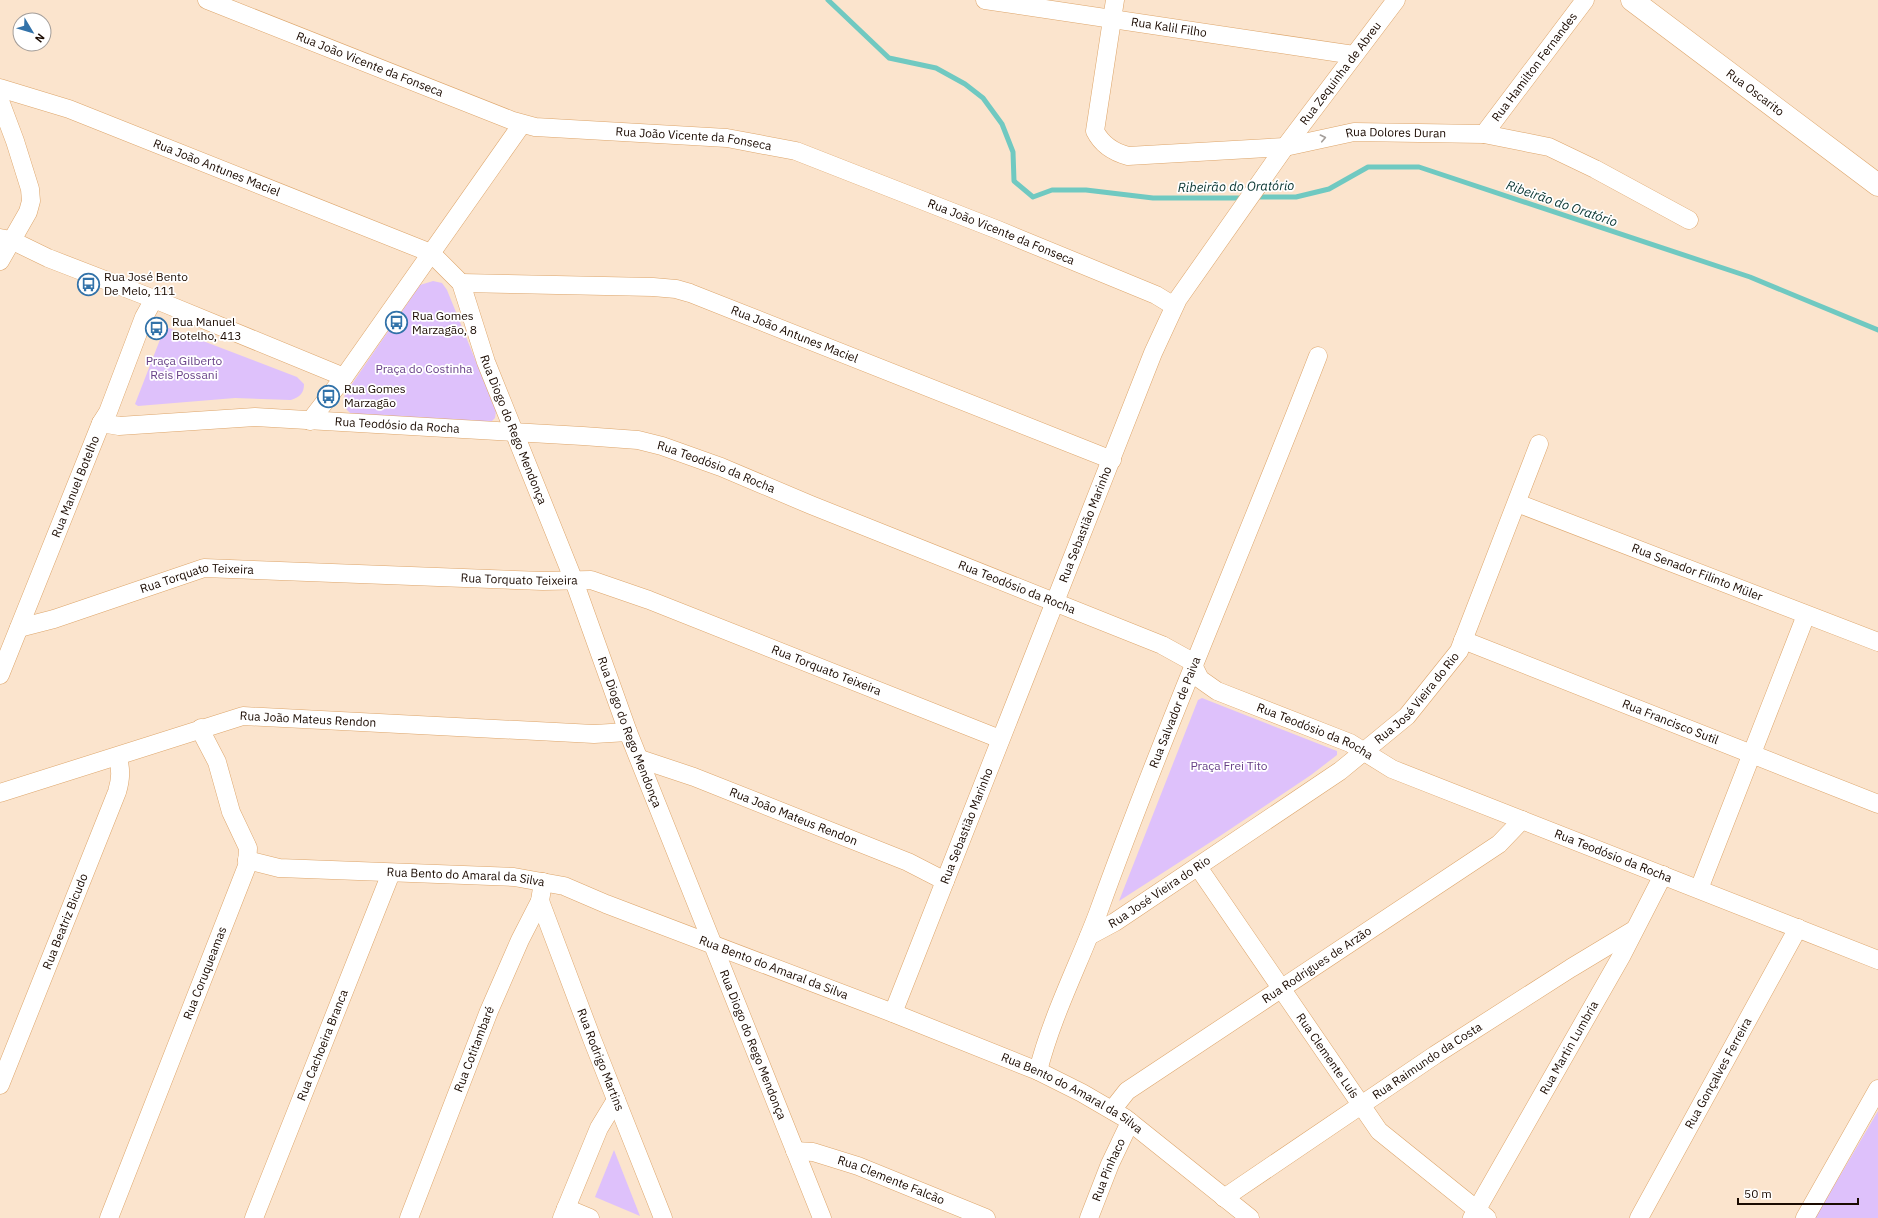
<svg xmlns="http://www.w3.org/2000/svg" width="1878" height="1218" font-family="'IBM Plex Sans',sans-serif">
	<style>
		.green { fill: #dec1fb }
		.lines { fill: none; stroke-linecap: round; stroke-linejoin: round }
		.stream { stroke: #70c9c1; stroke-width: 5 }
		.street-casing { stroke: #dda56a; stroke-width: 19 }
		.secondary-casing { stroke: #dda56a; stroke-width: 23 }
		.street { stroke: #fff; stroke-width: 18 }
		.secondary { stroke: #fff; stroke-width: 22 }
		.oneway { stroke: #a39d99 }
		.labels { text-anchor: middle; stroke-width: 3.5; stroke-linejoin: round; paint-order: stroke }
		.street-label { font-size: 12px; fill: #1a0a00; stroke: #fff }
		.poi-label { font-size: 12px; fill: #1a0a00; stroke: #fff; text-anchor: start }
		.park-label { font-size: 12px; fill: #674087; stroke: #fff }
		.water-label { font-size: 13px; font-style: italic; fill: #063330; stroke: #fff }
	</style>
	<rect width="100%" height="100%" fill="#fbe4cd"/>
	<g class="green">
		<path d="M433 281 442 283 447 290 496 411 495 418 490 423 353 415C344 409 342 404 345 394L420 285Z"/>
		<path d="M169 328 297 377 304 384C304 393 300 397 291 400L235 398 138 406 135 404 161 337 164 331Z"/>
		<polygon points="1202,698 1337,751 1337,755 1311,775 1220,836 1119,901 1198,700"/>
		<polygon points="1878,1111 1878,1218 1815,1218"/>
		<polygon points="614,1150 640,1216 595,1197"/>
	</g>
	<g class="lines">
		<g class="stream">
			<polyline points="828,0 889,58 936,68 965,84 983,98 1002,124 1013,152 1014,181 1033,197 1052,190 1086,190 1153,198 1245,198"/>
			<polyline points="1255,197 1296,197 1329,189 1368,167 1419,167 1750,277 1878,330"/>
		</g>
		<defs>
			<g id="street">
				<path id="s1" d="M207 0 513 121 535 127 727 138 796 151 998 230 1156 295 1174 306"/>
				<path id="s2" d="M985 0 1354 55"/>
				<path id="s3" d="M1115 0 1095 131C1102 145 1113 152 1128 156L1285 147 1354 132 1484 134 1549 147 1595 169 1689 220"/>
				<path id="s4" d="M0 88 69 109 431 253 461 283 486 362 574 581 628 732 822 1218"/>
				<polyline points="0,101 15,141 30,189 31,201 28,212 0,261"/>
				<path id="s5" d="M1484 134 1585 0"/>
				<polyline points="0,238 11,240 48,258 154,299 344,377"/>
				<path id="s6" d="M461 283 653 287 676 289 690 293 1112 460"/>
				<polyline points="310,421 344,377 522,124"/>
				<path id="s7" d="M101 423 119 426 255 417 583 436 638 440 662 446 721 467 811 505 1162 645 1191 661 1200 679 1217 691 1350 743 1392 769 1878 960"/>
				<path id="s8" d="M1517 503 1878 642"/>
				<path id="s9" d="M19 628 54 619 204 568 543 581 591 580 649 600 1000 739"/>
				<path id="s10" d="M1463 640 1878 804"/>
				<path id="s11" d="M0 675 101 423 108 412 144 317 154 299"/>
				<path id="s12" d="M640 759 694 777 908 862 945 881"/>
				<path id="s13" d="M0 793 243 716 594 734 628 732"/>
				<path id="s14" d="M247 860 279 868 514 877 564 886 606 904 893 1013 1038 1071 1082 1093 1125 1118 1250 1218"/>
				<path id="s15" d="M1198 867 1379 1131 1487 1218"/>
				<polyline points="1699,889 1806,615"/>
				<path id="s16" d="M540 901 592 1039 663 1218"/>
				<path id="s17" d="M1089 936 1115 922 1340 771 1407 716 1459 651 1539 444"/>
				<path id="s18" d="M893 1013 1153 353 1178 299 1285 147 1396 0"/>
				<path id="s19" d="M1038 1071C1052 1016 1078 966 1098 913 1166 725 1246 542 1318 356"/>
				<path id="s20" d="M0 1085 117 792C121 779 121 770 118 757"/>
				<path id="s21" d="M1112 1110 1127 1091 1499 844 1522 820"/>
				<path id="s22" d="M795 1151 813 1152 858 1166 986 1218"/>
				<path id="s23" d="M1224 1198 1435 1055 1571 968 1634 930"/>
				<polyline points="566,1208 590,1218"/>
				<path id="s24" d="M109 1218 247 866 248 848 231 812 217 762 204 737 201 728"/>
				<path id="s25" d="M254 1218 391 873"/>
				<path id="s26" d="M409 1218 489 1011 520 940 540 901 543 882"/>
				<polyline points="562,1218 599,1128 616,1100"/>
				<path id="s27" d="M1089 1218 1110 1164 1130 1122"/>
				<path id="s28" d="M1472 1218 1622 955 1663 875"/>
				<path id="s29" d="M1639 1218 1798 928"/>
				<polyline points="1805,1218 1878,1089"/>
			</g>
			<g id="secondary">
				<path id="s30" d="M1632 0 1878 185"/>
			</g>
		</defs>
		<use href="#street" class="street-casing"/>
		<use href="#secondary" class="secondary-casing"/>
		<use href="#street" class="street"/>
		<use href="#secondary" class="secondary"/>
	</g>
	<defs><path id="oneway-chevron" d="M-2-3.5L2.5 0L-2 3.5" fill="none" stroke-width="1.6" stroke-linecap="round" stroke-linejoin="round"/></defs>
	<use class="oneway" href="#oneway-chevron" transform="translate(1323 138) rotate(-12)"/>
	<defs>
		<symbol id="bus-ring" viewBox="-11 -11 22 22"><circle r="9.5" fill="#fff" stroke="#3272a9" stroke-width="1.5"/><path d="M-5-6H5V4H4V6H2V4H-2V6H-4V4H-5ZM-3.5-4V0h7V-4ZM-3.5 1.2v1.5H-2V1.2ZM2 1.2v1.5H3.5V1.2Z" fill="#3272a9"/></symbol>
	</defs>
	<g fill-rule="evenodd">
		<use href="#bus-ring" x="76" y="272" width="25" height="25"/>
		<use href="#bus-ring" x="384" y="310" width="25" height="25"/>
		<use href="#bus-ring" x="144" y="316" width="25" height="25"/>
		<use href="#bus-ring" x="316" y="384" width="25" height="25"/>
	</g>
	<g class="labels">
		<g class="street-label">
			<text dy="4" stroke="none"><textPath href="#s2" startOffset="186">Rua Kalil Filho</textPath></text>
			<text dy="4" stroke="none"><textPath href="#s1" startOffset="175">Rua João Vicente da Fonseca</textPath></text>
			<text dy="4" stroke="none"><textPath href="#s5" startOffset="84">Rua Hamilton Fernandes</textPath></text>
			<text dy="4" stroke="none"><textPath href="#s18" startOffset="1047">Rua Zequinha de Abreu</textPath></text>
			<text dy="4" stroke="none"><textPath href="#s30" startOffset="154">Rua Oscarito</textPath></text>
			<text dy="4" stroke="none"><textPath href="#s3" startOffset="445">Rua Dolores Duran</textPath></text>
			<text dy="4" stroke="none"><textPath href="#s1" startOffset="511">Rua João Vicente da Fonseca</textPath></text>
			<text dy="4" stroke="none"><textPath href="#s4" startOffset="231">Rua João Antunes Maciel</textPath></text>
			<text dy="4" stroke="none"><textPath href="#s1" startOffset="835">Rua João Vicente da Fonseca</textPath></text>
			<text dy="4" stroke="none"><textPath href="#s6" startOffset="342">Rua João Antunes Maciel</textPath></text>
			<text dy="4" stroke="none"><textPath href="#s7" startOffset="297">Rua Teodósio da Rocha</textPath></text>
			<text dy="4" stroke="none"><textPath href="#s4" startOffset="660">Rua Diogo do Rego Mendonça</textPath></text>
			<text dy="4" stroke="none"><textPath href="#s7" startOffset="621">Rua Teodósio da Rocha</textPath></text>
			<text dy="4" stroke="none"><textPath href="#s11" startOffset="203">Rua Manuel Botelho</textPath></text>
			<text dy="4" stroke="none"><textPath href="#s18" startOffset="525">Rua Sebastião Marinho</textPath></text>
			<text dy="4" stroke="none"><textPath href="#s8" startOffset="193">Rua Senador Filinto Müler</textPath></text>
			<text dy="4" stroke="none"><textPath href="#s9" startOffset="510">Rua Torquato Teixeira</textPath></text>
			<text dy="4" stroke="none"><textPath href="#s9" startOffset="186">Rua Torquato Teixeira</textPath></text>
			<text dy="4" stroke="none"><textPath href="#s7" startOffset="945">Rua Teodósio da Rocha</textPath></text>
			<text dy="4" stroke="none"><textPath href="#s9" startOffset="834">Rua Torquato Teixeira</textPath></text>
			<text dy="4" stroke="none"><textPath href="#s17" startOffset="407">Rua José Vieira do Rio</textPath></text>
			<text dy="4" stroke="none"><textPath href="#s19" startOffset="384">Rua Salvador de Paiva</textPath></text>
			<text dy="4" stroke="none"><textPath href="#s13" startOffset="320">Rua João Mateus Rendon</textPath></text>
			<text dy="4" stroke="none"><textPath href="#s10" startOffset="223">Rua Francisco Sutil</textPath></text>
			<text dy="4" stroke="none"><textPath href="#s4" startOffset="984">Rua Diogo do Rego Mendonça</textPath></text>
			<text dy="4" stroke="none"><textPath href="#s7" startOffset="1281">Rua Teodósio da Rocha</textPath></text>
			<text dy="4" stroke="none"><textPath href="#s12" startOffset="164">Rua João Mateus Rendon</textPath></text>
			<text dy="4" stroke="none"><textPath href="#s18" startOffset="201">Rua Sebastião Marinho</textPath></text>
			<text dy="4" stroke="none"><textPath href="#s7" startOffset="1605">Rua Teodósio da Rocha</textPath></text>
			<text dy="4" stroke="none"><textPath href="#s14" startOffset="220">Rua Bento do Amaral da Silva</textPath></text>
			<text dy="4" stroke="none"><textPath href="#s17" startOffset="83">Rua José Vieira do Rio</textPath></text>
			<text dy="4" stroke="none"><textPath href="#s20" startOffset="176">Rua Beatriz Bicudo</textPath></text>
			<text dy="4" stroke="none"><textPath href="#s21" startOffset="252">Rua Rodrigues de Arzão</textPath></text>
			<text dy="4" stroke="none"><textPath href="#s14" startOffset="544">Rua Bento do Amaral da Silva</textPath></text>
			<text dy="4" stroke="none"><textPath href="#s24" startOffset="263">Rua Coruqueamas</textPath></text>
			<text dy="4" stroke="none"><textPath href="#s4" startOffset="1320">Rua Diogo do Rego Mendonça</textPath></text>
			<text dy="4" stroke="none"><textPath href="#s25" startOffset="186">Rua Cachoeira Branca</textPath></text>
			<text dy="4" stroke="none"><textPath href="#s28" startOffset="196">Rua Martin Lumbria</textPath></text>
			<text dy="4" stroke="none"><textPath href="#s26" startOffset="181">Rua Cotitambaré</textPath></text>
			<text dy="4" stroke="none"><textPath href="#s15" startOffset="229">Rua Clemente Luís</textPath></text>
			<text dy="4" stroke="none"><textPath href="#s16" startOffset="170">Rua Rodrigo Martins</textPath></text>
			<text dy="4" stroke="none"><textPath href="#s23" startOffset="245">Rua Raimundo da Costa</textPath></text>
			<text dy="4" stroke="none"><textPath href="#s29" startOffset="165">Rua Gonçalves Ferreira</textPath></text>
			<text dy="4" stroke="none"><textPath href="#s14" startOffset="868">Rua Bento do Amaral da Silva</textPath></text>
			<text dy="4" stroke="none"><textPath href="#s27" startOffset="52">Rua Pinhaco</textPath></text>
			<text dy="4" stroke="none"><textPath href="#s22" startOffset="101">Rua Clemente Falcão</textPath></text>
		</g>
		<g class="poi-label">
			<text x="104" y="281">Rua José Bento<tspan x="104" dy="14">De Melo, 111</tspan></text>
			<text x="412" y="320">Rua Gomes<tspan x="412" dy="14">Marzagão, 8</tspan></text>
			<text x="172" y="326">Rua Manuel<tspan x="172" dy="14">Botelho, 413</tspan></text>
			<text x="344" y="393">Rua Gomes<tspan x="344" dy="14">Marzagão</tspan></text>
		</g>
		<g class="park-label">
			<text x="184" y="365">Praça Gilberto<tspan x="184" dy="14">Reis Possani</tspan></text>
			<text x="424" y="373">Praça do Costinha</text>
			<text x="1229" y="770">Praça Frei Tito</text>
		</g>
		<g class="water-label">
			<text transform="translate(1236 186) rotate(-1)" y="5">Ribeirão do Oratório</text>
			<text transform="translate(1562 203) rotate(19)" y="5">Ribeirão do Oratório</text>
		</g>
	</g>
	<g transform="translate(32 32) rotate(128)"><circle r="19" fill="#ffffff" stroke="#a39d99"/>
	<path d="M0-3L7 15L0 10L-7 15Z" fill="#3272a9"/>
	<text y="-6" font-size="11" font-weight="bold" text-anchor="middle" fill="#1a0a00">N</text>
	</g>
	<path d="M1738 1198v6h120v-6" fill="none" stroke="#1a0a00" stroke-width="2"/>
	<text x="1744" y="1198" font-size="12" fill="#1a0a00" stroke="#ffffff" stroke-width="3" paint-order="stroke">50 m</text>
</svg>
